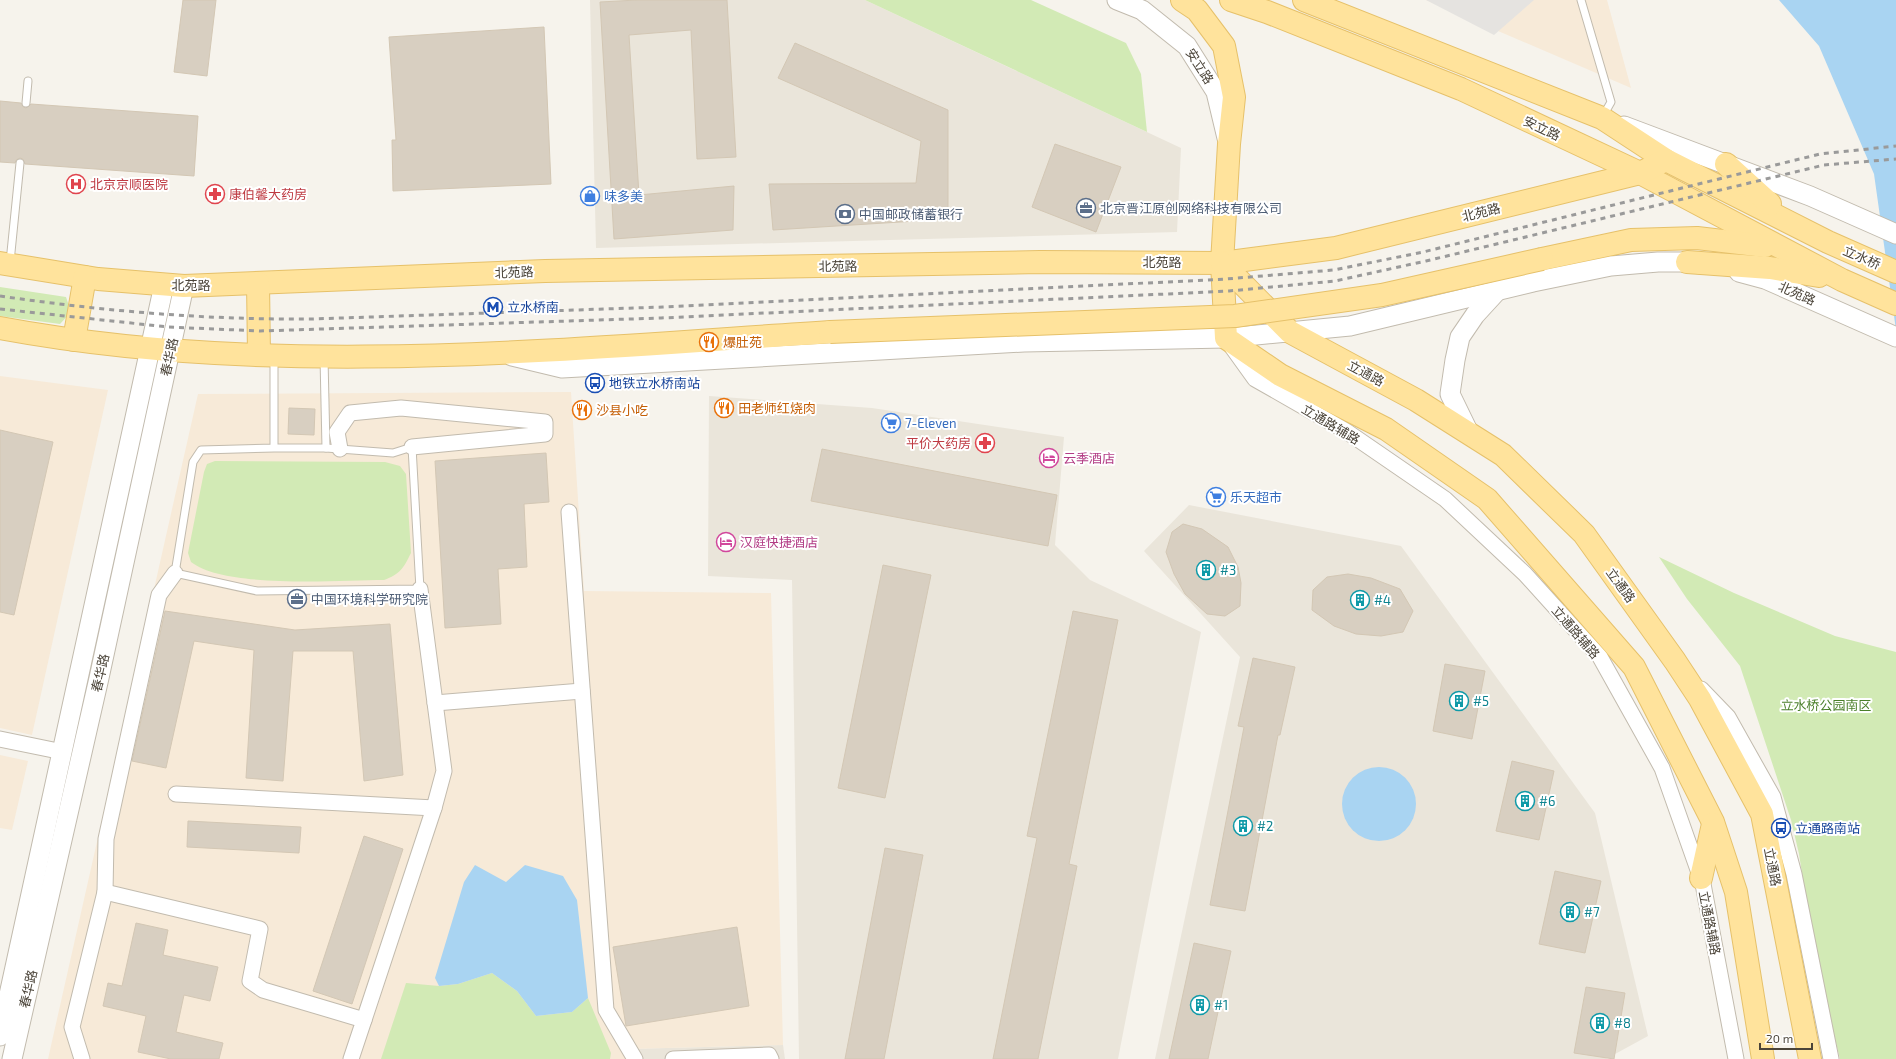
<svg xmlns="http://www.w3.org/2000/svg" width="1896" height="1059" font-family="'Exo 2','Noto Sans SC',sans-serif">
	<style>
		.residential { fill: #eae5da }
		.commercial { fill: #f7ead8 }
		.green { fill: #d2eab5 }
		.parking { fill: #e5e3e0 }
		.water { fill: #a9d4f2 }
		.building { fill: #d8cfc1; stroke: #d3c7b4 }
		.lines { fill: none; stroke-linecap: round; stroke-linejoin: round }
		.service-casing { stroke: #c2bbae; stroke-width: 9 }
		.minor-casing { stroke: #c2bbae; stroke-width: 17 }
		.tertiary-casing { stroke: #c2bbae; stroke-width: 21 }
		.primary-casing { stroke: #e6c16a; stroke-width: 24 }
		.service { stroke: #fff; stroke-width: 7 }
		.minor { stroke: #fff; stroke-width: 15 }
		.tertiary { stroke: #fff; stroke-width: 19 }
		.primary { stroke: #ffe39c; stroke-width: 22 }
		.rail { stroke: #9a9a9a; stroke-width: 3; stroke-dasharray: 5 5; stroke-linecap: butt }
		.primary-bridge-casing { stroke: #e6c16a; stroke-width: 24; stroke-linecap: butt }
		.primary-bridge { stroke: #ffe39c; stroke-width: 22 }
		.labels { text-anchor: middle; stroke-width: 4; stroke-linejoin: round; paint-order: stroke }
		.street-label { font-size: 13px; fill: #4b4439; stroke: #fff }
		.health-label { font-size: 13px; fill: #be3a42; stroke: #fff; text-anchor: start }
		.shop-label { font-size: 13px; fill: #366cbe; stroke: #fff; text-anchor: start }
		.service-label { font-size: 13px; fill: #4e5e75; stroke: #fff; text-anchor: start }
		.transit-label { font-size: 13px; fill: #164399; stroke: #fff; text-anchor: start }
		.food-label { font-size: 13px; fill: #c56008; stroke: #fff; text-anchor: start }
		.hotel-label { font-size: 13px; fill: #b23c85; stroke: #fff; text-anchor: start }
		.culture-label { font-size: 13px; fill: #0d838f; stroke: #fff; text-anchor: start }
		.park-label { font-size: 13px; fill: #4a7f2a; stroke: #fff }
	</style>
	<rect width="100%" height="100%" fill="#f6f3ec"/>
	<g class="residential">
		<polygon points="590,0 865,0 1181,148 1177,232 596,248"/>
		<polygon points="709,396 872,408 1064,437 1055,545 1090,580 1201,632 1118,1059 799,1059 792,580 708,576"/>
		<polygon points="1189,505 1401,546 1595,813 1648,1036 1606,1059 1155,1059 1240,657 1144,551"/>
		<polygon points="783,1045 785,1059 627,1059 627,1049"/>
	</g>
	<g class="commercial">
		<polygon points="1426,0 1607,0 1631,88"/>
		<polygon points="0,376 108,390 32,735 0,728"/>
		<polygon points="571,392 584,591 771,593 783,1045 627,1049 627,1059 48,1059 198,394"/>
		<polygon points="0,755 28,761 12,830 0,828"/>
	</g>
	<g class="green">
		<polygon points="865,0 1031,0 1126,43 1141,74 1147,132"/>
		<polygon points="0,287 66,297 71,312 60,324 0,316"/>
		<path d="M215 461 385 462 400 466 406 474 411 553C403 569 400 574 384 580 338 580 226 589 191 562L188 553 204 472 207 464Z"/>
		<polygon points="1659,557 1734,593 1835,636 1896,652 1896,1059 1840,1059 1816,963 1799,854 1791,820 1740,666 1687,599"/>
		<polygon points="492,973 517,991 536,1016 572,1012 588,998 611,1053 610,1059 381,1059 406,983 439,986 458,984"/>
	</g>
	<polygon class="parking" points="1426,0 1534,0 1494,35"/>
	<g class="water">
		<polygon points="1779,0 1896,0 1896,330 1874,174 1819,46"/>
		<circle cx="1379" cy="804" r="37"/>
		<polygon points="475,865 506,882 525,865 563,876 577,900 588,998 572,1012 536,1016 517,991 492,973 458,984 439,986 435,978 464,882"/>
	</g>
	<g class="building">
		<polygon points="183,0 216,0 207,76 174,72"/>
		<polygon points="637,0 727,0 736,157 697,159 691,30 629,35 639,195 734,186 733,230 614,239 600,2"/>
		<polygon points="544,27 551,184 393,191 392,140 396,140 389,37"/>
		<polygon points="795,43 948,110 948,219 773,230 769,184 916,183 921,141 778,78"/>
		<polygon points="0,101 21,103 23,107 26,108 31,104 198,116 194,176 25,164 23,159 20,158 16,160 15,163 0,162"/>
		<polygon points="1055,144 1121,167 1096,232 1032,207"/>
		<polygon points="289,408 315,409 314,435 288,434"/>
		<polygon points="0,430 53,442 14,615 0,612"/>
		<polygon points="822,449 1057,495 1048,546 811,501"/>
		<polygon points="546,453 549,502 524,504 527,567 498,569 501,624 445,628 435,461"/>
		<polygon points="1183,524 1202,529 1228,547 1238,567 1241,583 1240,606 1225,616 1207,614 1185,594 1174,574 1166,552 1172,532"/>
		<polygon points="883,565 931,575 885,798 838,788"/>
		<polygon points="1348,574 1371,578 1400,589 1413,611 1403,632 1381,636 1356,634 1334,626 1312,610 1313,590 1327,577"/>
		<polygon points="165,611 295,630 390,624 403,775 364,781 353,651 293,651 283,781 246,778 254,650 194,641 166,768 132,761"/>
		<polygon points="1073,611 1118,620 1069,864 1077,866 1038,1059 993,1059 1037,838 1027,836"/>
		<polygon points="1253,658 1295,667 1280,735 1278,735 1245,911 1210,905 1244,727 1238,726"/>
		<polygon points="1445,664 1485,671 1472,739 1433,731"/>
		<polygon points="1512,761 1554,771 1539,840 1496,831"/>
		<polygon points="188,821 301,827 299,853 187,847"/>
		<polygon points="364,836 403,849 352,1004 313,991"/>
		<polygon points="885,848 923,855 884,1059 845,1059"/>
		<polygon points="1555,871 1601,881 1585,953 1539,944"/>
		<polygon points="136,923 168,930 163,955 218,967 210,1001 184,995 176,1032 223,1043 219,1059 171,1059 138,1052 146,1016 103,1006 108,983 122,986"/>
		<polygon points="737,927 749,1006 626,1026 613,947"/>
		<polygon points="1194,943 1231,951 1208,1059 1169,1059"/>
		<polygon points="1586,987 1625,993 1614,1059 1574,1053"/>
	</g>
	<g class="lines">
		<defs>
			<g id="service">
				<polyline points="1581,0 1611,102 1603,116"/>
				<polyline points="26,103 28,81"/>
				<polyline points="10,262 20,163"/>
				<polyline points="274,358 274,448 201,450 193,462 175,573 257,591 420,589 412,447 393,453 326,448 274,448"/>
				<polyline points="324,358 326,448"/>
			</g>
			<g id="minor">
				<polyline points="1232,347 1255,379 1346,431 1445,499 1525,574 1600,657 1662,768 1703,884 1736,1059"/>
				<polyline points="340,449 337,432 350,413 401,408 545,422 545,434 412,447"/>
				<polyline points="569,512 606,1010 635,1059"/>
				<polyline points="1701,689 1728,717 1773,797 1794,874 1831,1059"/>
				<polyline points="435,703 582,691"/>
				<polyline points="0,739 63,752"/>
				<polyline points="176,794 434,808 444,771 420,589"/>
				<polyline points="105,892 106,839 159,595 175,573"/>
				<polyline points="364,1020 434,808"/>
				<polyline points="82,1059 72,1027 105,892 260,929 250,981 263,990 364,1020 351,1059"/>
				<polyline points="673,1059 769,1055 771,1059"/>
			</g>
			<g id="tertiary">
				<polyline points="1117,0 1142,10 1187,46 1216,92 1227,138"/>
				<polyline points="1624,126 1810,196 1896,234"/>
				<polyline points="1739,272 1765,279 1896,337"/>
				<polyline points="512,356 562,368 1024,342 1226,338 1350,326 1533,282 1611,266 1658,262 1687,262 1701,264"/>
				<polyline points="1469,433 1450,394 1455,360 1460,337 1475,315 1497,291"/>
				<polyline points="0,1036 164,285"/>
				<polyline points="12,1059 99,678 184,286"/>
			</g>
			<g id="primary">
				<polyline points="1182,0 1197,10 1224,46 1234,97 1229,144 1222,263 1226,338 1280,375 1386,429 1487,499 1634,667 1713,822 1736,892 1763,1059"/>
				<polyline points="1231,0 1267,12 1461,89 1640,173 1842,280 1896,304"/>
				<polyline points="1304,0 1602,118 1666,160 1828,242 1896,272"/>
				<polyline points="1726,164 1770,204"/>
				<polyline points="1542,259 1631,240 1697,238 1765,246"/>
				<polyline points="1687,262 1770,268 1819,276"/>
				<polyline points="0,263 98,279 184,286 545,271 1040,262 1222,263 1336,248 1640,173 1666,160"/>
				<polyline points="1222,263 1290,332 1416,400 1503,455 1584,534 1675,661 1700,699 1762,814 1810,1059"/>
				<polyline points="258,283 259,355"/>
				<path d="M0 328C274 379 554 350 830 332"/>
				<polyline points="74,340 85,277"/>
				<polyline points="1701,878 1713,824"/>
			</g>
		</defs>
		<use href="#service" class="service-casing"/>
		<use href="#minor" class="minor-casing"/>
		<use href="#tertiary" class="tertiary-casing"/>
		<use href="#primary" class="primary-casing"/>
		<use href="#service" class="service"/>
		<use href="#minor" class="minor"/>
		<use href="#tertiary" class="tertiary"/>
		<use href="#primary" class="primary"/>
		<g class="rail">
			<path d="M0 296C103 311 207 320 312 319L663 307 1226 279 1334 270 1423 252 1820 154 1896 146"/>
			<polyline points="0,309 168,327 260,331 661,318 1229,291 1335,281 1426,261 1824,165 1896,159"/>
		</g>
		<defs>
			<polyline id="primary-bridge" points="830,332 1235,316 1382,295 1542,259"/>
		</defs>
		<use href="#primary-bridge" class="primary-bridge-casing"/>
		<use href="#primary-bridge" class="primary-bridge"/>
	</g>
	<defs>
		<symbol id="hospital-ring" viewBox="-11 -11 22 22"><circle r="9.5" fill="#fff" stroke="#e0444e" stroke-width="1.5"/><path d="M-5-5h3v3.5h4V-5h3V5h-3V1.5h-4V5h-3Z" fill="#e0444e"/></symbol>
		<symbol id="pharmacy-ring" viewBox="-11 -11 22 22"><circle r="9.5" fill="#fff" stroke="#e0444e" stroke-width="1.5"/><path d="M-2-6h4v4h4v4h-4v4h-4v-4h-4v-4h4Z" fill="#e0444e"/></symbol>
		<symbol id="shop-ring" viewBox="-11 -11 22 22"><circle r="9.5" fill="#fff" stroke="#3f7fe0" stroke-width="1.5"/><path d="M-5-2.5h2.3a2.7 3.5 0 0 1 5.4 0H5L5.5 6h-11ZM-1.5-2.5h3a1.5 2.3 0 0 0-3 0Z" fill="#3f7fe0"/></symbol>
		<symbol id="office-ring" viewBox="-11 -11 22 22"><circle r="9.5" fill="#fff" stroke="#5c6f8a" stroke-width="1.5"/><path d="M-6-3h4V-5.5h4V-3h4V5H-6ZM-1-4.5V-3h2v-1.5ZM-6 0V1H6V0Z" fill="#5c6f8a"/></symbol>
		<symbol id="bank-ring" viewBox="-11 -11 22 22"><circle r="9.5" fill="#fff" stroke="#5c6f8a" stroke-width="1.5"/><path d="M-6-4H6V4H-6ZM0-2.3a2.3 2.3 0 1 0 0 4.6a2.3 2.3 0 1 0 0-4.6Z" fill="#5c6f8a"/></symbol>
		<symbol id="metro-ring" viewBox="-11 -11 22 22"><circle r="9.5" fill="#fff" stroke="#1a4fb4" stroke-width="1.5"/><path d="M-5.5 5V-5H-3L0 0L3-5H5.5V5H3V-.5L0 4L-3-.5V5Z" fill="#1a4fb4"/></symbol>
		<symbol id="restaurant-ring" viewBox="-11 -11 22 22"><circle r="9.5" fill="#fff" stroke="#e8710a" stroke-width="1.5"/><path d="M-5-6h1v4h1v-4h1v4h1v-4h1v5L-1.5 .5V6h-2V.5L-5-1ZM5-6V6H3V1.5H1.5Q1.5-4 5-6Z" fill="#e8710a"/></symbol>
		<symbol id="bus-ring" viewBox="-11 -11 22 22"><circle r="9.5" fill="#fff" stroke="#1a4fb4" stroke-width="1.5"/><path d="M-5-6H5V4H4V6H2V4H-2V6H-4V4H-5ZM-3.5-4V0h7V-4ZM-3.5 1.2v1.5H-2V1.2ZM2 1.2v1.5H3.5V1.2Z" fill="#1a4fb4"/></symbol>
		<symbol id="supermarket-ring" viewBox="-11 -11 22 22"><circle r="9.5" fill="#fff" stroke="#3f7fe0" stroke-width="1.5"/><path d="M-6-5.5h2.5l.6 2H6L4.5 2H-2.5L-4.4-4H-6ZM-1.5 3.2a1.3 1.3 0 1 0 .1 0ZM3 3.2a1.3 1.3 0 1 0 .1 0Z" fill="#3f7fe0"/></symbol>
		<symbol id="hotel-ring" viewBox="-11 -11 22 22"><circle r="9.5" fill="#fff" stroke="#d1479c" stroke-width="1.5"/><path d="M-6-4.5h1.5V1H6V5H4.5V3h-9V5H-6ZM-4 0a1.8 1.8 0 1 1 3.6 0ZM.5 0V-2.5h3Q6-2.5 6 0Z" fill="#d1479c"/></symbol>
		<symbol id="building-ring" viewBox="-11 -11 22 22"><circle r="9.5" fill="#fff" stroke="#0f9aa8" stroke-width="1.5"/><path d="M-4-6H4V6H1V3H-1V6H-4ZM-2.5-4.3h1.7v1.8h-1.7ZM.8-4.3h1.7v1.8H.8ZM-2.5-1h1.7V.8h-1.7ZM.8-1h1.7V.8H.8Z" fill="#0f9aa8"/></symbol>
	</defs>
	<g fill-rule="evenodd">
		<use href="#hospital-ring" x="65" y="173" width="22" height="22"/>
		<use href="#pharmacy-ring" x="204" y="183" width="22" height="22"/>
		<use href="#shop-ring" x="579" y="185" width="22" height="22"/>
		<use href="#office-ring" x="1075" y="197" width="22" height="22"/>
		<use href="#bank-ring" x="834" y="203" width="22" height="22"/>
		<use href="#metro-ring" x="482" y="296" width="22" height="22"/>
		<use href="#restaurant-ring" x="698" y="331" width="22" height="22"/>
		<use href="#bus-ring" x="584" y="372" width="22" height="22"/>
		<use href="#restaurant-ring" x="713" y="397" width="22" height="22"/>
		<use href="#restaurant-ring" x="571" y="399" width="22" height="22"/>
		<use href="#supermarket-ring" x="880" y="412" width="22" height="22"/>
		<use href="#pharmacy-ring" x="974" y="432" width="22" height="22"/>
		<use href="#hotel-ring" x="1038" y="447" width="22" height="22"/>
		<use href="#supermarket-ring" x="1205" y="486" width="22" height="22"/>
		<use href="#hotel-ring" x="715" y="531" width="22" height="22"/>
		<use href="#building-ring" x="1195" y="559" width="22" height="22"/>
		<use href="#office-ring" x="286" y="588" width="22" height="22"/>
		<use href="#building-ring" x="1349" y="589" width="22" height="22"/>
		<use href="#building-ring" x="1448" y="690" width="22" height="22"/>
		<use href="#building-ring" x="1514" y="790" width="22" height="22"/>
		<use href="#building-ring" x="1232" y="815" width="22" height="22"/>
		<use href="#bus-ring" x="1770" y="817" width="22" height="22"/>
		<use href="#building-ring" x="1559" y="901" width="22" height="22"/>
		<use href="#building-ring" x="1189" y="994" width="22" height="22"/>
		<use href="#building-ring" x="1589" y="1012" width="22" height="22"/>
	</g>
	<g class="labels">
		<g class="street-label">
			<text transform="translate(1200 66) rotate(57)" y="5">安立路</text>
			<text transform="translate(1542 128) rotate(25)" y="5">安立路</text>
			<text transform="translate(1481 212) rotate(-14)" y="5">北苑路</text>
			<text transform="translate(1862 257) rotate(23)" y="5">立水桥</text>
			<text x="1162" y="267">北苑路</text>
			<text transform="translate(838 266) rotate(-1)" y="5">北苑路</text>
			<text transform="translate(514 272) rotate(-2)" y="5">北苑路</text>
			<text x="191" y="290">北苑路</text>
			<text transform="translate(1797 293) rotate(24)" y="5">北苑路</text>
			<text transform="translate(169 357) rotate(-78)" y="5">春华路</text>
			<text transform="translate(1366 373) rotate(28)" y="5">立通路</text>
			<text transform="translate(1331 424) rotate(31)" y="5">立通路辅路</text>
			<text transform="translate(1621 585) rotate(54)" y="5">立通路</text>
			<text transform="translate(1576 632) rotate(49)" y="5">立通路辅路</text>
			<text transform="translate(100 673) rotate(-77)" y="5">春华路</text>
			<text transform="translate(1773 867) rotate(79)" y="5">立通路</text>
			<text transform="translate(1710 923) rotate(79)" y="5">立通路辅路</text>
			<text transform="translate(28 989) rotate(-77)" y="5">春华路</text>
		</g>
		<g class="health-label">
			<text x="90" y="189">北京京顺医院</text>
			<text x="229" y="199">康伯馨大药房</text>
			<text x="971" y="448" text-anchor="end">平价大药房</text>
		</g>
		<g class="shop-label">
			<text x="604" y="201">味多美</text>
			<text x="905" y="428">7-Eleven</text>
			<text x="1230" y="502">乐天超市</text>
		</g>
		<g class="service-label">
			<text x="1100" y="213">北京晋江原创网络科技有限公司</text>
			<text x="859" y="219">中国邮政储蓄银行</text>
			<text x="311" y="604">中国环境科学研究院</text>
		</g>
		<g class="transit-label">
			<text x="507" y="312">立水桥南</text>
			<text x="609" y="388">地铁立水桥南站</text>
			<text x="1795" y="833">立通路南站</text>
		</g>
		<g class="food-label">
			<text x="723" y="347">爆肚苑</text>
			<text x="738" y="413">田老师红烧肉</text>
			<text x="596" y="415">沙县小吃</text>
		</g>
		<g class="hotel-label">
			<text x="1063" y="463">云季酒店</text>
			<text x="740" y="547">汉庭快捷酒店</text>
		</g>
		<g class="culture-label">
			<text x="1220" y="575">#3</text>
			<text x="1374" y="605">#4</text>
			<text x="1473" y="706">#5</text>
			<text x="1539" y="806">#6</text>
			<text x="1257" y="831">#2</text>
			<text x="1584" y="917">#7</text>
			<text x="1214" y="1010">#1</text>
			<text x="1614" y="1028">#8</text>
		</g>
		<g class="park-label">
			<text x="1826" y="710">立水桥公园南区</text>
		</g>
	</g>
	<path d="M1760 1043v6h52v-6" fill="none" stroke="#4b4439" stroke-width="2"/>
	<text x="1766" y="1043" font-size="12" fill="#4b4439" stroke="#ffffff" stroke-width="3" paint-order="stroke">20 m</text>
</svg>
